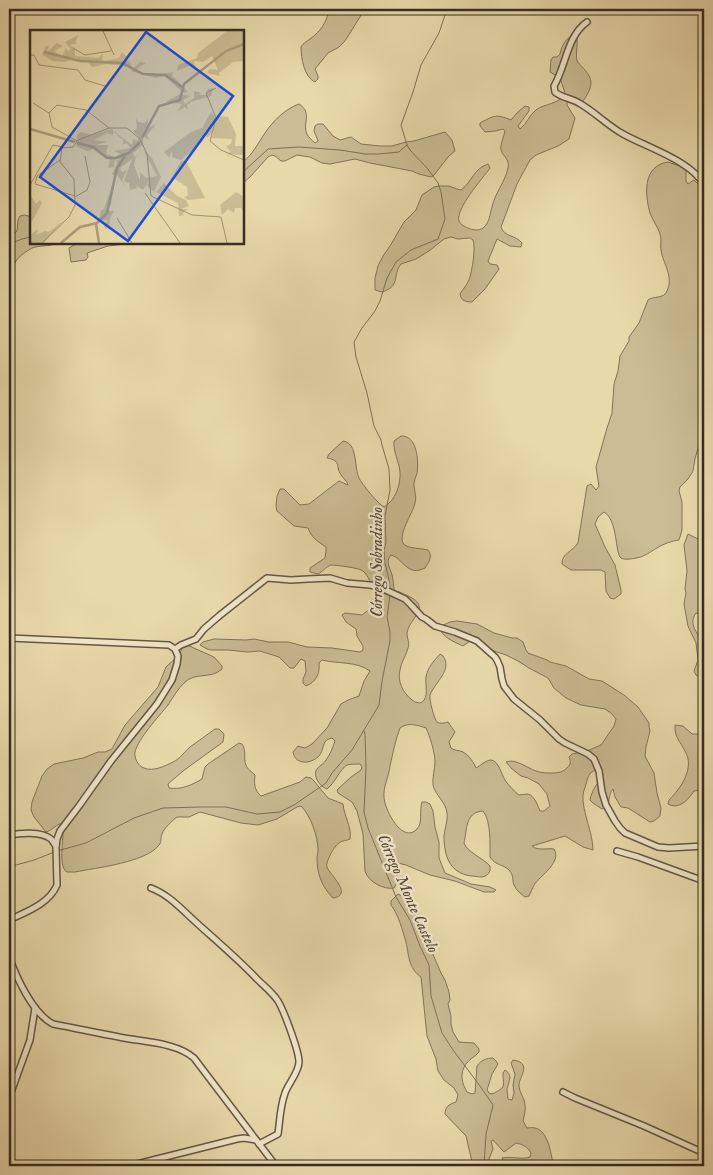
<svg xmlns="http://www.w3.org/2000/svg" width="713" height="1175" font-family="'IM FELL English',serif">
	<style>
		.green { fill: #cabc94; stroke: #82745c }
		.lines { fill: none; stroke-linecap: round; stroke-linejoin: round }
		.stream { stroke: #7e705a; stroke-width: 1 }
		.street-casing { stroke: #655746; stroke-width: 8 }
		.street { stroke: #f0e6c8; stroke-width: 5 }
		.labels { text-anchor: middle; stroke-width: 4.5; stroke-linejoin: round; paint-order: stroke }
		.water-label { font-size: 16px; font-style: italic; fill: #56483b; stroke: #f0e6c8 }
		.inset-river { fill: none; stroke: #ac9e7d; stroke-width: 2.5 }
		.inset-road { fill: none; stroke: #a29475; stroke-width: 1 }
		.view { fill: #1d4ed8; fill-opacity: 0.15; stroke: #1d4ed8; stroke-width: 2.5 }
		.inset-edge { fill: none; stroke: #392c25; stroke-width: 2.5 }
	</style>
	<rect width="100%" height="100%" fill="#e8d9ab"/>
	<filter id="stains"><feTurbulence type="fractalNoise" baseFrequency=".004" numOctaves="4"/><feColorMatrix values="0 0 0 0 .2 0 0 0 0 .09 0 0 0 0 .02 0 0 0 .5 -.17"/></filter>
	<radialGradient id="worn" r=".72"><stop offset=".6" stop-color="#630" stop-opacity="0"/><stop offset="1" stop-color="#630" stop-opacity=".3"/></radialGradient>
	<g class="green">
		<path d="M329 9H363L360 17 345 41 339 47 328 53 315 69 318 76V79L315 82C304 77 301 58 301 47 303 43 306 42 310 39 321 31 327 22 329 9Z"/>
		<path d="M576 34C579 43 575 52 577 61 586 72 596 78 588 93 586 98 582 102 578 105L571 102H567V105L575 118 569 139 558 146 536 155 530 160 517 184 501 227C504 237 516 235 522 243L521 247 510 246 497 239 488 261 490 264 497 265 499 269 485 289 472 302C466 302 461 301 460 294 463 289 467 285 469 280 472 271 476 249 473 240L470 238 458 239 451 237 444 239 429 251 416 259 401 264C392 276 401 286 382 292L375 290V278L378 266 383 256 390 246 404 222 416 210 422 195 434 187 439 186H449L457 189 461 190C473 181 473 169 488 164L490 168C483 178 455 209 459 221 460 224 465 227 468 228 472 230 479 231 483 228 489 224 490 214 492 207 495 193 505 182 508 168 510 159 503 157 501 150 500 145 504 136 505 131L503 129 496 131 485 132 480 126V123C495 115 496 114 511 120L519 111 525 106 529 107V111L518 126 520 129C527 124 529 115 536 110 545 103 559 105 565 93L560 78 550 72 551 60 553 57H557L560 54C562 45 566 37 576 34Z"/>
		<path d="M299 104C313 113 302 123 307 134 308 137 312 140 315 143L318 141 314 131 315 126 318 124H323L333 136 340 140 351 137 361 144 380 146H392L406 142 414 141 445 132 452 140 455 151 449 156 434 175 431 177 419 174 412 171 370 163 355 159 330 164 322 163 310 157 297 155 285 161H281L275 156 272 155 268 157 250 177 243 183V162C253 154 258 143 265 133 273 121 285 109 299 104Z"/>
		<path d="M668 162 686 168V181L688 184 694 180 699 185 704 198V301L703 302 704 308V426L695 459 693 471 688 479 680 487 679 491 682 502V530L679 540C671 541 663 544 657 548 650 552 644 557 636 558 632 559 624 560 621 558 615 554 618 520 604 512L598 517 595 524 605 547 615 565 621 590V594L614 599 610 598 606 591 605 572 601 570H571L562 564C561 554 573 551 578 543L587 486 591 484 596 490 599 486 596 467 607 428 612 413 614 384 618 371 620 356 629 341V337L639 323 648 300C653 296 664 299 667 291 674 276 663 264 661 250 660 244 662 239 660 234 658 227 653 221 650 213 645 195 642 166 668 162Z"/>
		<path d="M25 215 31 217V242L57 243C49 247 40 245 32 248 27 251 19 256 16 261 13 266 13 268 9 271V237L17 231 18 220 20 216Z"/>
		<polygon points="80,242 133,242 133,243 108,246 87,253 88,257 86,260 71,262 69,248"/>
		<path d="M401 436C417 435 419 461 417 473 416 477 414 480 414 484 414 491 417 496 415 503 413 513 398 534 403 543 406 549 421 548 428 550 433 556 429 562 425 568 407 577 404 559 391 555 385 562 390 567 392 575 393 580 394 586 394 591 400 591 403 594 408 596 433 607 409 618 407 633 407 639 410 643 408 648 406 656 401 662 400 670 397 681 403 693 412 700 415 702 419 704 422 702 429 698 425 684 426 677 428 667 433 662 440 654L443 656C453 670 435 682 430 695 429 699 434 719 437 722 440 724 445 723 448 722L455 732 449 742 451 748C455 751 459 750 463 752 469 755 474 763 476 768 480 766 486 760 491 760 499 761 501 774 505 780 509 786 514 791 519 795 522 795 525 794 528 794 534 795 538 806 540 811H544L550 806 547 794 539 784 528 778 521 776 512 769 506 762C515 758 527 768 536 771 542 773 547 773 552 773 558 773 563 772 567 768 571 764 571 762 569 757L572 754 587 751 601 745 614 726 616 719 611 713 605 709 581 705 566 698 554 688 548 678 529 668 518 661 506 655 494 651 483 645 470 641 463 646C454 642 442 637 439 627L450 622 457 621 477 624 494 633 512 638H517L523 642 526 650 528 653 547 660 550 662 566 666 589 679 602 681 624 695 638 707 649 723V727L650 731 646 747 645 756 654 773 657 793 661 808 660 816 654 821 650 822 628 808 621 807 615 797 613 789C607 795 612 805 602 809L593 803 590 800C591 794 594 788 597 784 602 778 605 776 601 769 590 771 589 773 586 784 585 788 583 792 583 796 582 811 593 833 593 850L583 847 565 836 532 846C538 851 546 848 554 849 562 862 541 875 534 885 532 889 531 892 529 896L525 897C521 894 516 890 514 885 512 880 514 875 509 870 503 864 496 866 490 857 490 845 491 820 483 811 465 812 467 830 464 843 467 852 483 858 490 866 491 872 488 876 482 877 479 877 474 876 471 876 449 873 444 855 444 836 445 828 448 820 447 813 446 802 435 795 433 785 432 778 435 769 435 762 435 753 430 736 426 728 417 725 408 722 400 728 395 741 393 753 390 766 389 776 383 787 384 797 384 808 402 845 417 829 423 823 419 810 422 802H426L430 804 433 811 435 827 439 842V858L445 873 471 884 490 887 496 890 494 892H484L455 881 430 875 406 865 398 863 396 866C396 876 400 878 394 888 384 890 368 882 365 871L363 834 357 811 352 802 338 793 337 790 351 777 361 770 362 767 360 764C356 764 351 764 347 765 340 769 335 783 327 789 320 787 312 775 317 769 320 765 324 764 326 760 330 755 333 747 335 741L332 738C329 739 327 739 325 742 322 747 323 752 318 757 310 764 295 765 293 752L298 746 305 748 312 744 327 728 341 704 348 700 359 696 364 681 370 671C356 661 338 664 322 660L319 663C320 674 316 682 306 686L303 683V679L306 672 305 661 301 659 294 668H290L279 657 260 651 248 652 228 650H211L207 649 200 645 203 642 214 639 246 640 254 639 269 642H288L307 647 332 648 360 652 363 650V646L357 636 356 629 346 622 342 615 345 613 362 615 371 608 375 592C371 585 369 576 363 571 360 568 336 565 331 565 327 566 322 572 318 574L310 572V568L325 558 326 551V547C318 542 311 537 308 528L294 526 277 511 276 506 277 496 280 489H284L300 505 309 504 339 481 348 485C347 481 344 479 341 475 335 466 342 461 327 458L329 454 343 441C358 443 354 467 359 478 361 483 379 505 384 507 395 501 401 485 400 472 399 461 393 452 394 441Z"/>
		<path d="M704 531V619L700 614 696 613C687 625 700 635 704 646 706 653 704 667 704 674L699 677 696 675 694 671 698 660 696 643 688 626 684 604 686 593 685 589 687 571 684 545 688 534 698 539H701Z"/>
		<path d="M187 645 214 657 222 666V669C210 680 196 671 184 683 178 689 173 697 168 705 159 716 138 739 135 752 134 758 138 766 144 768 153 772 165 766 173 762 181 758 184 752 190 747 198 741 207 735 215 729H219L224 734 223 742 183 771 168 784 169 788C181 790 192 785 202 779L205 767 208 764 239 743 242 744C247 752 243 758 246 765 247 769 252 772 255 775 254 783 254 790 261 796L264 795 300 782 306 777 311 778 314 781 328 798 343 804C344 816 352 827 350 839 347 841 342 840 339 843 335 845 325 862 327 867 329 874 354 895 333 898 322 887 317 874 317 858 317 856 318 853 318 850 318 837 311 816 301 806L297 807 277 819 258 825 241 823 200 812 189 817H177C172 821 164 828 162 834 160 839 162 842 159 845 147 862 96 868 75 872 73 872 68 872 67 872 57 867 65 833 63 823 56 824 53 830 46 832L34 817 31 810 32 802 42 776 47 769 54 764 83 758 98 752H105L112 749 125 725 158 687 166 667 178 656 183 647Z"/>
		<path d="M675 725 683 726 692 734H704V791L702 790 694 791C688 800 679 810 668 804L669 800C681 788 695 768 685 751 680 741 674 737 675 725Z"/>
		<path d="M398 894 413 902 416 905 418 909V921L428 939 431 950 441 973 445 980 449 992 450 1000 448 1004 451 1016V1024L453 1032 459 1042 474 1043 479 1049V1052C475 1057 469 1059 466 1064 459 1074 462 1083 467 1092L472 1094 475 1093 477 1066C481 1060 487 1058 493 1058L496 1061 498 1064 492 1074 487 1090 489 1093 492 1094C507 1087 503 1087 503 1073L505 1070C514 1076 508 1082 507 1090 507 1093 508 1096 508 1099L512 1100 514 1093 513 1085 515 1074 511 1063 513 1060C533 1063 519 1077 519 1085 519 1093 525 1098 525 1105 526 1110 524 1116 523 1121L527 1128C530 1128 533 1127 535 1128 548 1130 552 1156 553 1166H508L505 1165 502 1158C512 1156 523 1160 530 1157L531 1153C528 1147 522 1144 516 1143L504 1152 493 1140 491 1141 493 1149 489 1159 492 1166H473L466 1136 445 1114C445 1107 449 1104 456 1102L458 1095 454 1088 444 1080 438 1071 436 1059 427 1036 421 977C408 968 409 955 406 942 402 929 399 916 391 905V901Z"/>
	</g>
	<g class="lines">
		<g class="stream">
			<polyline points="242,173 268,149 299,147 340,150 365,154 378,154 399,152 407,145"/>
			<polyline points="9,244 22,239 31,237"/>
			<polyline points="390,589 389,580 385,563 384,551 386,542 385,516 390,490 389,469 382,445 381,440 374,426 367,393 356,357 354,342 362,328 375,311 380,301 387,278 396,262 411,250 438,239 445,219 441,192 438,183 427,168 410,150 407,145 401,125 413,92 421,65 439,33 447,9"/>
			<polyline points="364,731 365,734 366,768 364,812 368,828 396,897 410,920 420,946 429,965 431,996 442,1033 453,1050 480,1086 493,1105 486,1134 484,1166"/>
			<polyline points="57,851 86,843 134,818 163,808 201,807 226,807 257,814 280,812 294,805 326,783 332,773 352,750 379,705 382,681 390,641 390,632 387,617 390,595"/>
			<polyline points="9,867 34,860 52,853"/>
		</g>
		<defs>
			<g id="street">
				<path d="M587 22C567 36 566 66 554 86L555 92C562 98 571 98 579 103 595 112 608 126 623 134 646 147 692 161 704 185"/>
				<path d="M9 638 169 645 175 649 178 656 177 664 172 680 157 704 111 761 79 806 60 831 57 839 56 847 57 885C49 904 26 912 9 920"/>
				<polyline points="175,649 181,645 196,639 204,629 219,616 267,578 291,580 308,579 330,578 347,583 370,585 379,587 390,592 405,599 411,605 422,617 426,619 435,626 455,632 477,641 495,657 497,660 500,667 502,679 504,686 514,699 540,720 559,739 565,743 588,754 594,759 599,771 602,792 606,805 615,821 620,828 625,833 658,847 669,848 704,846"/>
				<path d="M9 835C20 833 41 831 51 839 53 841 54 844 56 846"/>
				<polyline points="617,851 638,857 704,881"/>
				<path d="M151 888C170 895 184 912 199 925 219 943 239 960 257 979 264 986 273 993 278 1001 284 1011 299 1051 299 1062 299 1072 288 1084 285 1093 280 1107 280 1120 278 1134L259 1144"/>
				<path d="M9 956C16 977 33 1014 53 1024 75 1028 97 1033 119 1037 142 1042 176 1042 194 1058L276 1166"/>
				<polyline points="563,1092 575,1098 644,1126 704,1153"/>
				<polyline points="9,1098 30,1040 35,1008"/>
				<polyline points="129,1166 237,1139 244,1138 256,1140"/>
			</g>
		</defs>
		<use href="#street" class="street-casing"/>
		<use href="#street" class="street"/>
	</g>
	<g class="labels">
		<g class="water-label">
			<text transform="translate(376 562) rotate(-90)" y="6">Córrego Sobradinho</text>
			<text transform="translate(409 893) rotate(66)" y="6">Córrego Monte Castelo</text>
		</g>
	</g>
	<g transform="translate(30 30)">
		<rect width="214" height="214" fill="#e8d9ab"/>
		<path d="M197 1H214V31L203 32 189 43 190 46 177 43 180 39 188 40 182 26 173 32 164 31 166 41 161 35 147 41 148 35 167 28 168 23ZM49 5 45 12 48 13 39 15 45 18V26L68 28 73 24 72 30 75 31 89 28 92 22 97 27 92 30 99 31 102 37 76 34 62 37 56 30 50 31 46 28 35 32 22 31 12 24 16 16H19L17 22 27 13 33 16 24 21 32 27 36 18 38 21 41 19 35 12ZM110 32 116 33 107 39 111 42 124 45 143 42 142 48 144 47 158 62 153 63 135 46 126 48 101 41ZM183 58 181 66 163 71 157 75 158 80 155 77 147 82 152 74 136 72 150 64 161 66 153 70 155 74 164 68V61L171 63 169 65H176L178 59ZM181 82 186 89 188 86 198 87 206 104 205 116H214V129L213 125 200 124 197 128 200 121 196 116 201 114 202 109 181 108 184 101 177 108 175 103 171 111 174 110 151 130 142 127V121L138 131 139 127 134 122 161 102 172 98ZM106 88 108 92 115 93 118 88 117 99 127 93 117 105 119 110 113 106V115L103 123 105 127 111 123 106 127 104 135 110 151V142L116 148 127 146 113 119 122 128 131 147 124 162 117 156 119 151 113 160 106 155 107 158 100 160 99 153 94 151 102 129 90 138 92 142 97 140 92 150 96 157 87 145 85 147 82 144 87 134 86 130 91 129H85L84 137 78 138 77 143 80 129 64 119 57 121 46 116 47 105 51 102 62 105 81 99 102 115 103 109 107 111 109 107 103 101 107 99ZM83 101 94 111 92 115 96 113 101 118 84 121 90 124 85 127 76 124 78 115H66L77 112 64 110 77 103 83 105ZM151 131H156L175 168 158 170 154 167 158 166 157 157 145 149 147 141 144 148 141 149ZM85 148 81 175 75 179 80 176 78 181H84L80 188 79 198 75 199 73 191 77 193V190L69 191 71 180 74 179ZM134 153 147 166 156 170 159 176 151 179H158L152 184 155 185 149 186 148 173 126 162ZM206 162 214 167V183L211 178H205L204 183 198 179 192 185 190 175ZM1 166 6 174 10 170 12 173 0 195ZM33 191 14 213H0V205L8 199 6 205 15 201 19 202Z" fill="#cabc94" fill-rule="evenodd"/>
		<path class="inset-river" d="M14 22 50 31 92 33 113 44 135 45 152 57M0 99 45 112M112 108 129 76 150 70 154 54 196 21 214 14M47 113 63 117 77 128H86L99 123 110 112M66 194 69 213M31 213 50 197 67 193 77 183 87 138 95 126"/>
		<path class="inset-road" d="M73 1 84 25M43 18 55 25 81 21M0 25H4L9 35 48 40 55 50 75 56M186 58 176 63 186 88 180 111 191 120 214 130M3 73 19 83 27 75 56 80 79 98H97L110 109 117 124 121 166 162 185 191 187 197 213M19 83 22 97 47 111M30 130 7 146 5 154 45 166M0 155 23 115 33 117M115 163 150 213M45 167 57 160 60 152 55 126M87 188 102 213M12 213 39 187 45 175 44 149 30 132 32 118 43 117 48 110 79 98"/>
		<path class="view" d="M116 2 203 66 98 211 10 147Z"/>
		<rect width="214" height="214" class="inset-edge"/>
	</g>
	<rect width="713" height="1175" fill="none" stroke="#e8d9ab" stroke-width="30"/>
	<rect x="10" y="10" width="693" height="1155" fill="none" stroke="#392c25" stroke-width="2.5"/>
	<rect x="15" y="15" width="683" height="1145" fill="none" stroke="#392c25"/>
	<rect width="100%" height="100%" filter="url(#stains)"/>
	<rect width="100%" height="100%" fill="url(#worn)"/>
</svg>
